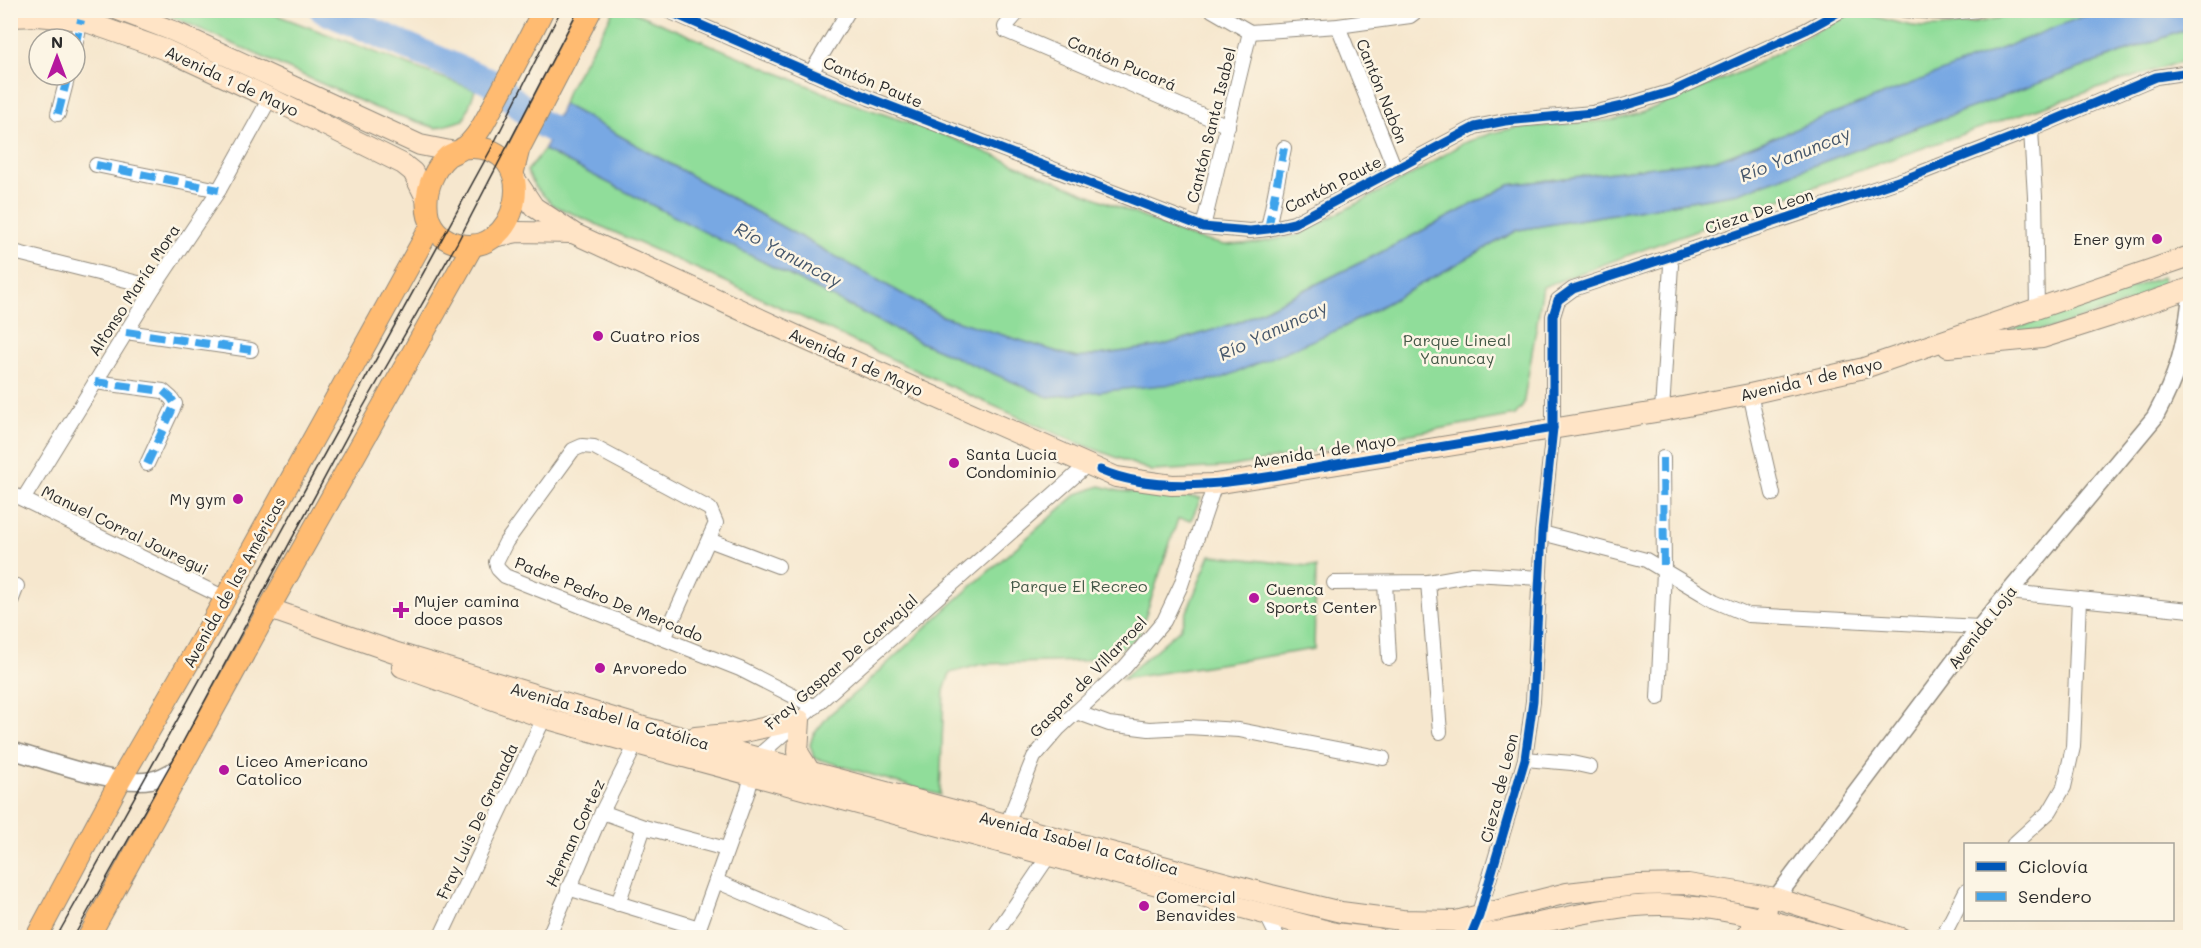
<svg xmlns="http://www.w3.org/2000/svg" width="2201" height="948" font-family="Mali,sans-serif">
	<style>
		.green { fill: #90dd9a; stroke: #5e8462; stroke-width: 1.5 }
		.water { fill: #78a8e3; stroke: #526a87; stroke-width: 1.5 }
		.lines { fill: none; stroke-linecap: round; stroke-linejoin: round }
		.river { stroke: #78a8e3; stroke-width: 27 }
		.minor-casing { stroke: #90897c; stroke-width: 16 }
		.tertiary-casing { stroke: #90897c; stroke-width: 19 }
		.secondary-casing { stroke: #90897c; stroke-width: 22 }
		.primary-casing { stroke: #90897c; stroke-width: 23 }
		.minor { stroke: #fff; stroke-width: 14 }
		.tertiary { stroke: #fff; stroke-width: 16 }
		.secondary { stroke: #ffe4c6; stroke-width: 20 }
		.primary { stroke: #ffbb71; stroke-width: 21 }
		.tram { stroke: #2b2b2b; stroke-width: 1.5 }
		.quiet { stroke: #3ea3eb; stroke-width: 8; stroke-dasharray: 15 8; stroke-linecap: butt }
		.cycleway-casing { stroke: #fcf5e5; stroke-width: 13 }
		.cycleway { stroke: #0057b8; stroke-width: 9 }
		.poi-dot { fill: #b5179e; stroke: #fcf5e5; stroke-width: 2 }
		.labels { text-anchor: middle; stroke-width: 5; stroke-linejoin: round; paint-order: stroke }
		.street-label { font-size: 16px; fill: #2b2b2b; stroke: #fcf5e5 }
		.poi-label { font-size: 16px; fill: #2b2b2b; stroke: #fcf5e5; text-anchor: start }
		.park-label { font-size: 16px; fill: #445847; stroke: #fcf5e5 }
		.water-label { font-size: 18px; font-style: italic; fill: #46576b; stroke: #fcf5e5 }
	</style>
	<rect width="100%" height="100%" fill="#fcf5e5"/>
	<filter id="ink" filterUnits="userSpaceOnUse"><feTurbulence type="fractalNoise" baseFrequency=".0167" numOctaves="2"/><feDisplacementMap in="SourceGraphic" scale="12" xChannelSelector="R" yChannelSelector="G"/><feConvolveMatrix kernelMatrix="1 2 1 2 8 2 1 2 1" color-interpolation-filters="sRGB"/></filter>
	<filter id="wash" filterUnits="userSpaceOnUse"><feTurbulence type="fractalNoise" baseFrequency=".008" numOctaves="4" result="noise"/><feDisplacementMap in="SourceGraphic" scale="24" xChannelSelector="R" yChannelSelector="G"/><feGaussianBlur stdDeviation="1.35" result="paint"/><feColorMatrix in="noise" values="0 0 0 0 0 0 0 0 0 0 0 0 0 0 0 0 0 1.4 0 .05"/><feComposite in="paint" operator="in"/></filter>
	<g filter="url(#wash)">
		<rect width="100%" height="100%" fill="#f6e7ce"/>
		<g class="green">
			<polygon points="160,11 266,11 475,90 464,120 436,128 376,108"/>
			<path d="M614 11H631L842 100 942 134 1191 237 1224 245 1257 243 1297 235 1419 171 1461 144 1492 133 1515 128 1614 120 1641 113 1745 70 1854 11C1873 15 1893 23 1913 26 1938 30 1995 22 2018 11H2099L1719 159 1509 185 1374 256 1239 322 1161 346 1077 358 942 316 563 104 567 91Z"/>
			<path d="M2190 28V59C1972 127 1757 207 1543 287L1523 406 1515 415 1228 467 1152 471 1068 439 967 394 711 275 553 205 536 188 527 171 544 150 920 342 1049 397 1342 328 1518 230 1738 193Z"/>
			<polygon points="2162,277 2164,284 2149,289 2140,299 2050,329 2001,333"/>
			<polygon points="1100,486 1119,491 1201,498 1191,520 1178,519 1139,635 1124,647 1083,661 982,664 950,673 944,691 940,795 814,758 810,745 813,735 829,715 862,687 949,606 1077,494"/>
			<polygon points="1210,555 1316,567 1314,649 1122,679 1180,629"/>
		</g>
		<polygon class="water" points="2099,10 2190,11 2190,28 1738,193 1518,230 1342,328 1220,379 1048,397 920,342 544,150 563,104 942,316 1077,358 1161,346 1239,322 1374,256 1509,185 1719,159"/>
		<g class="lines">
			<polyline class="river" points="323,10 495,84 540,123 584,146"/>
		</g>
	</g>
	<g filter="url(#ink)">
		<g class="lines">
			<defs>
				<g id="minor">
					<polyline points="666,10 869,98 1203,227 1250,231 1268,229 1294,223 1475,127 1505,121 1592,113 1623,106 1673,91 1806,30 1842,10"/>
					<polyline points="1020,10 1005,27 1006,31 1228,126"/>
					<polyline points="1212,10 1250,32 1338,26 1410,16 1418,10"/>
					<polyline points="1904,10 1948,13 1979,10"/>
					<polyline points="1338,26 1395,169"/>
					<polyline points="75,46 81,20"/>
					<polyline points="811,73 849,10"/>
					<polyline points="58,114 68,75"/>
					<polyline points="2031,130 2035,197 2037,307"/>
					<polyline points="96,165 219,190"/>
					<polyline points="1203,227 1250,32"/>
					<polyline points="1268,229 1284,148"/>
					<polyline points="10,251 154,287"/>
					<polyline points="126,332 251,350"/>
					<polyline points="95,382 163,391 171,398 175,404 147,464"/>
					<polyline points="1750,394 1773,494"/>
					<polyline points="1662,411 1671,265"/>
					<polyline points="10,493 225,598"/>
					<polyline points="24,498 154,287 219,190 270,98"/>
					<polyline points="1542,533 1646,560 1715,601 1748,615 1980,627"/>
					<polyline points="709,540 778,566"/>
					<polyline points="1428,582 1440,732"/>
					<polyline points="1334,583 1428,582 1473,574 1540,578"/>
					<polyline points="1385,583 1389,658"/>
					<polyline points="2009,592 2190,610"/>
					<polyline points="10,604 17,586"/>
					<polyline points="664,639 716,523 710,509 594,447 582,446 573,450 506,542 496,562 498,569 505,576 740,669 815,707"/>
					<polyline points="1658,698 1664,571 1663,458"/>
					<polyline points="1076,712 1109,724 1149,729 1188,727 1239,730 1383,758"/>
					<polyline points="1525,759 1572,763 1590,767"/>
					<polyline points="602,812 644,827 726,849"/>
					<polyline points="1007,824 1034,757 1059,728 1125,667 1164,621 1181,585 1215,484"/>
					<polyline points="2014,844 2050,811 2064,787 2073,747 2079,599"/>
					<polyline points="716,881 849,938"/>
					<polyline points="568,888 699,928"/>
					<polyline points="618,904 644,827"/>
					<polyline points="1266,914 1278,938"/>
					<polyline points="1477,920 1525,759 1533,701 1542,533 1553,428 1553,316 1558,300 1573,289 1910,177 2031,130 2156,77 2190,72"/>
					<polyline points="440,938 544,718"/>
					<polyline points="548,938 602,812 636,744"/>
					<polyline points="698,938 699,928 748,791 756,758 1088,464"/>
					<polyline points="993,938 1050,854"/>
					<polyline points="1942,938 1966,891"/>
				</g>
				<g id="tertiary">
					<path d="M10 750C46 760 117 787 151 780 163 778 174 770 184 764"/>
					<path d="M1776 898 1980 627 2155 417C2178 374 2184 351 2190 304"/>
				</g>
				<g id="secondary">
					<polyline points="118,10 173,31 420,145 455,152"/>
					<polyline points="10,17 38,16 81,20 166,50 270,98 403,164 413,172 427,200"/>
					<polyline points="516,180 534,207 575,234 804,339 1116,477 1172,485 1215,484 1662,411 1750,394 1864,368 2190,256"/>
					<polyline points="493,237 518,232 572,233"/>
					<polyline points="1948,347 2042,338 2111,316 2190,288"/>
					<polyline points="270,609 394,652 647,728 1271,895 1341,912 1402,920 1456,921 1567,893 1637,885 1688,884 1776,898 1901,938"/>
					<polyline points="402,667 544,718 636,744 1335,933 1377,938"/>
					<polyline points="695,737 739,733 800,720 798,752 811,773"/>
					<path d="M1462 938C1520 930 1577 911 1636 906 1703 900 1770 920 1833 938"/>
					<polyline points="1744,938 1767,909"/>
				</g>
				<g id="primary">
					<path d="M463 148C549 138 518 271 450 241 435 234 427 221 427 205 426 188 435 167 448 156 453 153 459 151 464 148 480 135 489 113 499 95 514 67 529 39 543 10"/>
					<polyline points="513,173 519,149 591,10"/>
					<polyline points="36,938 120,781 212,622 431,226"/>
					<polyline points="88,938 263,619 473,245"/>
				</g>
			</defs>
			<use href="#minor" class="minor-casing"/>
			<use href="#tertiary" class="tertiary-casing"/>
			<use href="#secondary" class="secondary-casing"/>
			<use href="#primary" class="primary-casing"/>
			<use href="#minor" class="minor"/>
			<use href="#tertiary" class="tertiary"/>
			<use href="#secondary" class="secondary"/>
			<use href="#primary" class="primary"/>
			<g class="tram">
				<polyline points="56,938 263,566 490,151 561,10"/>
				<polyline points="73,938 178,751 354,423 457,243 578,10"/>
			</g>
			<g class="quiet">
				<polyline points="75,46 81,20"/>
				<polyline points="58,114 68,75"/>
				<polyline points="96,165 219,190"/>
				<polyline points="1268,229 1284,148"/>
				<polyline points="126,332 251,350"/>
				<polyline points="95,382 163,391 171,398 175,404 147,464"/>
				<polyline points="1663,458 1664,571"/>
			</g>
			<defs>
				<g id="cycleway">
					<polyline points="666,10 869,98 1203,227 1250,231 1268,229 1294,223 1475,127 1505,121 1592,113 1623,106 1673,91 1806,30 1842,10"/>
					<path d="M1100 470C1174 502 1277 474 1354 461 1420 450 1486 439 1553 428"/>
					<polyline points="1470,938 1479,916 1525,759 1533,701 1542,533 1553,428 1553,316 1558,300 1573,289 1910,177 2031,130 2156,77 2190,72"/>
				</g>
			</defs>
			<use href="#cycleway" class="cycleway-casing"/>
			<use href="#cycleway" class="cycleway"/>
		</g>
	</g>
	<g class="poi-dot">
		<circle cx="2157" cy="239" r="6"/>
		<circle cx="598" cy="336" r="6"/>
		<circle cx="954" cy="463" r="6"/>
		<circle cx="238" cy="499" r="6"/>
		<circle cx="1254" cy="598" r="6"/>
		<path d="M398 601h6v6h6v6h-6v6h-6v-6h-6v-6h6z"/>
		<circle cx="600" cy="668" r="6"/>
		<circle cx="224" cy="770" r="6"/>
		<circle cx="1144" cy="906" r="6"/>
	</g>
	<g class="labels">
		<g class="street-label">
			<text transform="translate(1122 63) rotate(23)" y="6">Cantón Pucará</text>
			<text transform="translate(232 81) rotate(25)" y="6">Avenida 1 de Mayo</text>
			<text transform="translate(873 82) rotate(23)" y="6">Cantón Paute</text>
			<text transform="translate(1382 91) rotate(68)" y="6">Cantón Nabón</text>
			<text transform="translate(1211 125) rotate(-76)" y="6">Cantón Santa Isabel</text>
			<text transform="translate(1333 184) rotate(-27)" y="6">Cantón Paute</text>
			<text transform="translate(1759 211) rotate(-18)" y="6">Cieza De Leon</text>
			<text transform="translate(134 290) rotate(-57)" y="6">Alfonso María Mora</text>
			<text transform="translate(856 362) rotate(24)" y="6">Avenida 1 de Mayo</text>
			<text transform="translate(1811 379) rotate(-13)" y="6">Avenida 1 de Mayo</text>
			<text transform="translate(1324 451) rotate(-9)" y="6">Avenida 1 de Mayo</text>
			<text transform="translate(125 530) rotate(26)" y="6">Manuel Corral Jouregui</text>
			<text transform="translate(234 582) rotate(-61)" y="6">Avenida de las Américas</text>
			<text transform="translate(609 599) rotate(22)" y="6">Padre Pedro De Mercado</text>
			<text transform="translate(1982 627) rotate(-52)" y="6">Avenida Loja</text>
			<text transform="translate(841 662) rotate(-41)" y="6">Fray Gaspar De Carvajal</text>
			<text transform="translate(1088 677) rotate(-46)" y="6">Gaspar de Villarroel</text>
			<text transform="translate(610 716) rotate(16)" y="6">Avenida Isabel la Católica</text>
			<text transform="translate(1499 788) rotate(-76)" y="6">Cieza de Leon</text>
			<text transform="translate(477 821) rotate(-65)" y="6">Fray Luis De Granada</text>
			<text transform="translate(575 833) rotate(-65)" y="6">Hernan Cortez</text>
			<text transform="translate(1079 843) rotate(15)" y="6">Avenida Isabel la Católica</text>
		</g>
		<g class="poi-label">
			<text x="2145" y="245" text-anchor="end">Ener gym</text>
			<text x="610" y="342">Cuatro rios</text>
			<text x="966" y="460">Santa Lucia<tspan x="966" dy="18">Condominio</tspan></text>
			<text x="226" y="505" text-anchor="end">My gym</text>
			<text x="1266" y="595">Cuenca<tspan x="1266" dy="18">Sports Center</tspan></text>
			<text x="414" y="607">Mujer camina<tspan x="414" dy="18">doce pasos</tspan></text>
			<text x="612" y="674">Arvoredo</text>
			<text x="236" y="767">Liceo Americano<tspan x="236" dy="18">Catolico</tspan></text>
			<text x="1156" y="903">Comercial<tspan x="1156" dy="18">Benavides</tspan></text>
		</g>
		<g class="park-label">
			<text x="1457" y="346">Parque Lineal<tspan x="1457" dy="18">Yanuncay</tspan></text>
			<text x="1079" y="592">Parque El Recreo</text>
		</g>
		<g class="water-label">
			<text transform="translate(1795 155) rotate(-22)" y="6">Río Yanuncay</text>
			<text transform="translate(788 255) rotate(28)" y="6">Río Yanuncay</text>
			<text transform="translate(1273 331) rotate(-25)" y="6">Río Yanuncay</text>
		</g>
	</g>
	<rect width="2201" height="948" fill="none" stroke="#fcf5e5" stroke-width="36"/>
	<rect x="1964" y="843" width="210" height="78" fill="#fcf5e5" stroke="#a8a49b" stroke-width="1.5"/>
	<rect x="1976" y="862" width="30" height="9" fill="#0057b8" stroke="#a8a49b" stroke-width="1.5"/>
	<text x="2018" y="873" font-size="18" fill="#2b2b2b">Ciclovía</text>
	<rect x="1976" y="892" width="30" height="9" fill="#3ea3eb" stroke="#a8a49b" stroke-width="1.5"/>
	<text x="2018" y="903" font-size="18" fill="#2b2b2b">Sendero</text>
	<g transform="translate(57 57)"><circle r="28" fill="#fcf5e5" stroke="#a8a49b" stroke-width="1.5"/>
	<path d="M0-4.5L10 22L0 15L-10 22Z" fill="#b5179e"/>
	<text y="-9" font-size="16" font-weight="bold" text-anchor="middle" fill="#2b2b2b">N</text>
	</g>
</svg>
